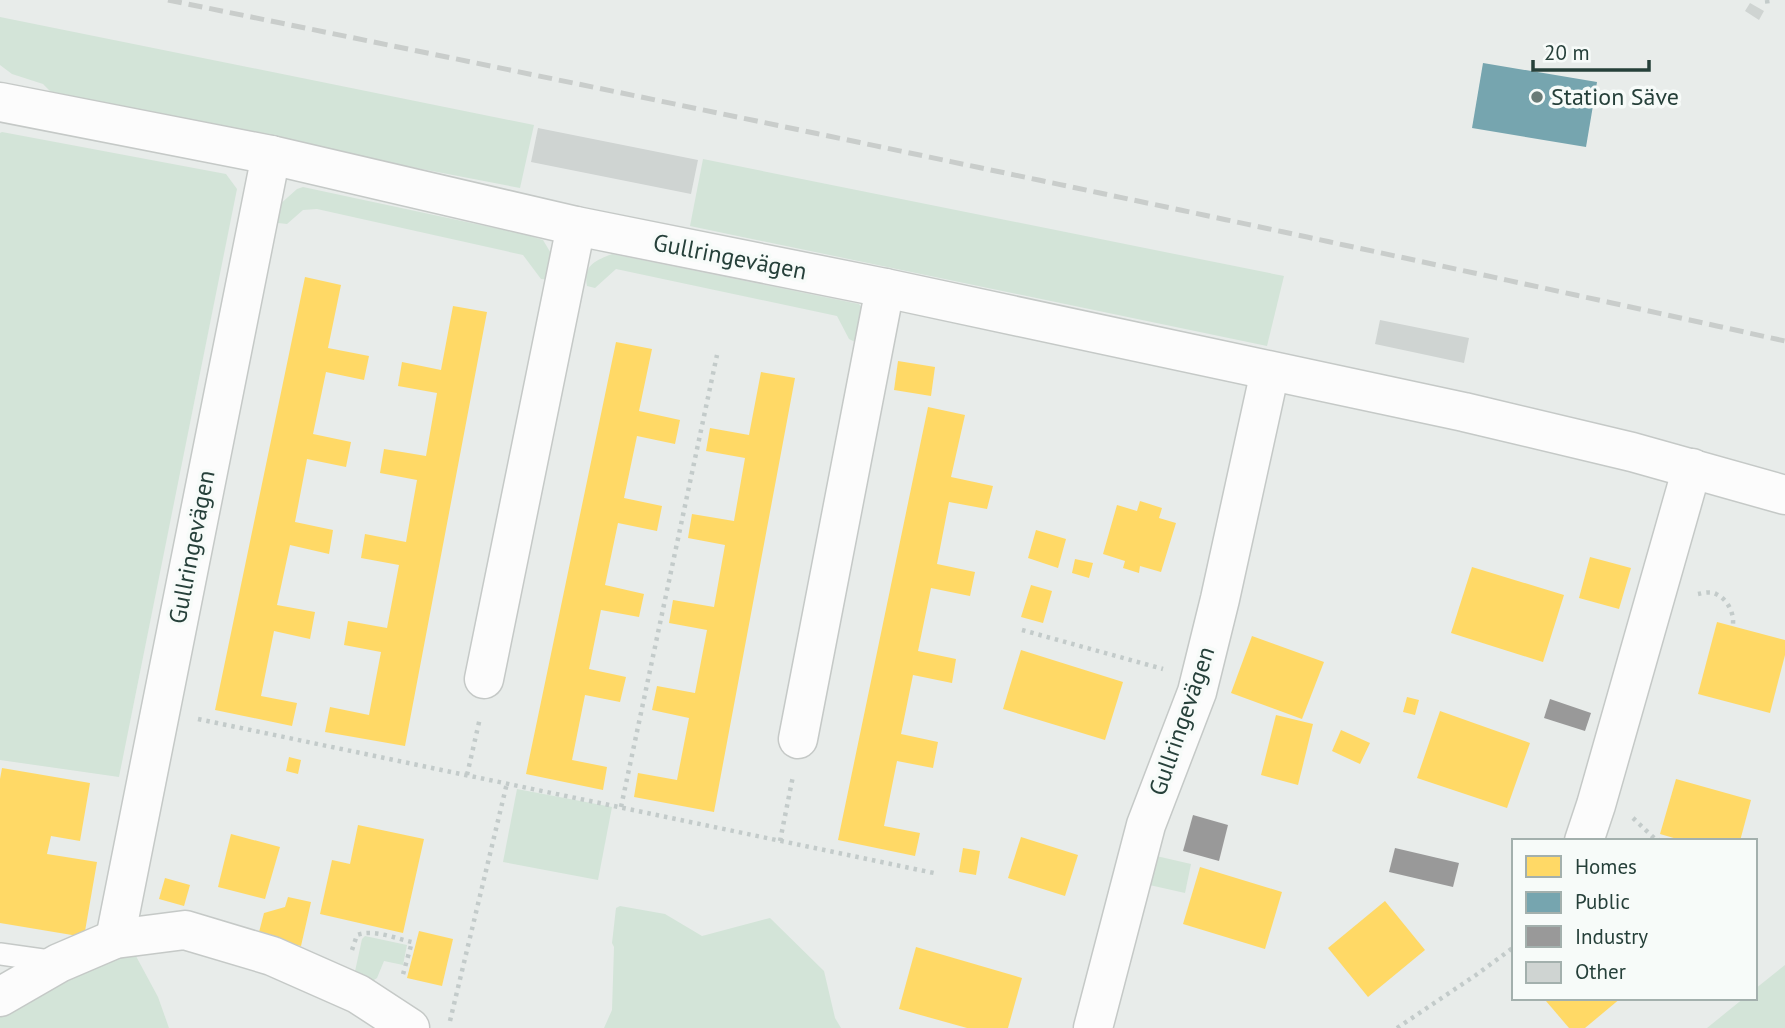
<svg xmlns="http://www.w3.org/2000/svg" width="1785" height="1028" font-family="'PT Sans',sans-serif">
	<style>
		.green { fill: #d3e4d8 }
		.homes { fill: #ffd966 }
		.public { fill: #76a5af }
		.industry { fill: #999 }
		.building { fill: #cfd4d2 }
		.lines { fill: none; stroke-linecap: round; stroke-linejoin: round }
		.service-casing { stroke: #c5c9c7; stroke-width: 24 }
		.minor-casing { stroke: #c5c9c7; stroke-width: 41 }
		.path { stroke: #c3cbca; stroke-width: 4.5; stroke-dasharray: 3.5 5; stroke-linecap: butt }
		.service { stroke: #fcfcfc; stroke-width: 21 }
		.minor { stroke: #fcfcfc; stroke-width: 38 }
		.rail { stroke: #c9cdcb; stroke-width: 5; stroke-dasharray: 14 7; stroke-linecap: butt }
		.poi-dot { fill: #6a7c78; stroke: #f7fbf9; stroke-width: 2.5 }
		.labels { text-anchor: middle; stroke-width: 7; stroke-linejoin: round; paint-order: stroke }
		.poi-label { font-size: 24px; fill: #26403a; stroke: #f7fbf9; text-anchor: start }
		.street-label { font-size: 24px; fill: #26403a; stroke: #f7fbf9 }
	</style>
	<rect width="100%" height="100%" fill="#e8ecea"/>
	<g class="green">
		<polygon points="0,17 534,125 520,188 224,131 52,93 43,84 12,74 0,65"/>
		<polygon points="2,132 226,174 237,189 119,777 0,760 0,133"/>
		<polygon points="703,159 1284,276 1267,346 690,226"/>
		<polygon points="303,187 527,235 543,240 558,265 553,280 541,279 523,255 317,209 303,210 287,224 278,223 275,221 278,206 297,189"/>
		<path d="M612 254 859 304 868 316 865 347 849 339 837 316 616 269 595 288 587 286C583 266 594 261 612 254Z"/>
		<polygon points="517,789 612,807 598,880 503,862"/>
		<polygon points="1152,855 1191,864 1185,893 1145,884"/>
		<polygon points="620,906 665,914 702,936 770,918 824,971 835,1018 841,1028 604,1028 612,1010 614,947 612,943 616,908"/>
		<polygon points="365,936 407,945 403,965 384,961 377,978 371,982 354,976 362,939"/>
		<polygon points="133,947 137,958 158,997 169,1028 0,1028 0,1010"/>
		<polygon points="1785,965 1785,1028 1707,1028 1744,998 1755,998 1755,989"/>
	</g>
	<g class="homes">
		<polygon points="305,277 341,285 328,348 369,356 364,380 326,372 313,434 351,442 346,467 307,459 295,522 333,530 329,554 290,545 277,605 315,612 310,639 274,631 261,696 297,703 292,726 215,710"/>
		<polygon points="453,306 487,312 405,746 325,732 330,707 369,715 381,652 344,645 348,621 387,628 399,565 361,558 365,534 406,542 417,480 380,473 384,449 426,456 437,393 398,386 402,362 441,370"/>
		<polygon points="616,342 652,349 639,411 680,420 675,444 637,436 624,498 662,506 657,531 618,523 605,585 644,594 639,617 601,610 589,669 626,677 620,702 585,695 572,760 607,767 603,790 526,774"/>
		<polygon points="898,361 935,367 931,396 894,390"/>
		<polygon points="761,372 795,378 714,812 634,797 638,773 677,780 689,718 652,710 657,686 695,693 707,630 669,623 673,600 714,607 725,545 688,538 692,514 734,521 745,458 706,451 710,428 749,435"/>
		<polygon points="928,407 965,415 951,477 993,486 987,509 949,502 937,564 975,572 970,596 931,588 918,651 956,659 952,683 913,675 901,734 938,742 933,768 897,761 884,826 920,833 915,856 838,840"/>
		<polygon points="1140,501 1162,508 1159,518 1176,523 1161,572 1140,566 1139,573 1123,568 1125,561 1103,554 1117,505 1137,511"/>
		<polygon points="1036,530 1066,539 1058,568 1028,558"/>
		<polygon points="1590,557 1631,568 1619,609 1579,598"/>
		<polygon points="1075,559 1093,563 1089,578 1072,573"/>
		<polygon points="1472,567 1564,595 1543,662 1451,633"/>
		<polygon points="1031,585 1052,591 1043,623 1021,617"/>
		<polygon points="1717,622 1785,640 1785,655 1770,713 1698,694"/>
		<polygon points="1252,636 1324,662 1302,719 1231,693"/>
		<polygon points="1021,650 1123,682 1105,740 1003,709"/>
		<polygon points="1407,697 1419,700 1415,715 1403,712"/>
		<polygon points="1440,711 1530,743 1507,808 1417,778"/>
		<polygon points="1276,715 1313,724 1298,785 1261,775"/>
		<polygon points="1341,730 1370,743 1360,764 1332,751"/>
		<polygon points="289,757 301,760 298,774 286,771"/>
		<polygon points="2,768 90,783 80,841 51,836 47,854 97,862 84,937 0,923 0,779"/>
		<polygon points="1676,779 1751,800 1740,841 1684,841 1660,834"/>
		<polygon points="358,825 424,839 403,933 320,914 332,860 350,864"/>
		<polygon points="231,834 280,847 265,899 218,887"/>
		<polygon points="1021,837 1078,855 1065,896 1008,878"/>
		<polygon points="963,848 980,851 976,875 959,872"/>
		<polygon points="1200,867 1282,892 1265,949 1183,924"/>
		<polygon points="165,878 190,885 184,906 159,899"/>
		<polygon points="288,897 311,902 301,946 258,936 264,913 285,907"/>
		<polygon points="1385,901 1425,950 1368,997 1328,948"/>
		<polygon points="419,931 453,939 442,986 407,978"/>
		<polygon points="916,947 1022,978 1008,1028 967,1028 899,1009"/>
		<polygon points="1549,998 1621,998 1585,1028 1569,1028 1546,1001"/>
	</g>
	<polygon class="public" points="1483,63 1597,82 1586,147 1472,128"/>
	<g class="industry">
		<polygon points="1550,699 1591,713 1585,731 1544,718"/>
		<polygon points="1193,815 1228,825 1219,861 1183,851"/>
		<polygon points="1395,848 1459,863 1453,887 1389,872"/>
	</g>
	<g class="building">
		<polygon points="1750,3 1764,11 1759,20 1745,11"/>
		<polygon points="538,128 698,160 691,194 531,162"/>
		<polygon points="1380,320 1469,338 1464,363 1375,344"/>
	</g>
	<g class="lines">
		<defs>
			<polyline id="service" points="0,954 57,962"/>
			<g id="minor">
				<polyline points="0,102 271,155 576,226 885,288 1464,412 1632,452 1785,495"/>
				<polyline points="484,679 576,226"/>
				<polyline points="798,739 885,288"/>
				<polyline points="1584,841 1596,805 1692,468"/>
				<polyline points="115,939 271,155"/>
				<polyline points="0,997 59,963 115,939 185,930 272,956 358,994 410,1028"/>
				<polyline points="1093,1028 1146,825 1197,692 1220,599 1270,371"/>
			</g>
		</defs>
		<use href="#service" class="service-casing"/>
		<use href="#minor" class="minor-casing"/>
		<g class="path">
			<polyline points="1767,0 1768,7"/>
			<path d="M1698 594C1703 593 1711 591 1716 594 1727 599 1734 612 1733 624"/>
			<polyline points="1022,630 1163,669"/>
			<polyline points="198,719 934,873"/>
			<polyline points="467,775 480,718"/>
			<polyline points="621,807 717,355"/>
			<polyline points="1633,818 1654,838 1662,841"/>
			<polyline points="780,841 793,776"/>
			<path d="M352 950 357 935C374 929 394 938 412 942L402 978"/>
			<polyline points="450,1021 507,783"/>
			<polyline points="1397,1028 1476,975 1514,947"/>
		</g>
		<use href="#service" class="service"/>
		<use href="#minor" class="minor"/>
		<path class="rail" d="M168 0C708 110 1247 222 1785 341"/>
	</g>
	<circle class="poi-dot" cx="1537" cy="97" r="7"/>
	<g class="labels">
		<g class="poi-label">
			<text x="1551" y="105">Station Säve</text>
		</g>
		<g class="street-label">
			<text transform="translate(730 257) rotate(11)" y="8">Gullringevägen</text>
			<text transform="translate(192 547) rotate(-79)" y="8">Gullringevägen</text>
			<text transform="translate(1182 721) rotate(-71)" y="8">Gullringevägen</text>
		</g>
	</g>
	<rect x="1512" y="839" width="245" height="161" fill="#f7fbf9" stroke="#a3b0ad" stroke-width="2"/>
	<rect x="1526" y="856" width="35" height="21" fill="#ffd966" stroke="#a3b0ad" stroke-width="2"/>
	<text x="1575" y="874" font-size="21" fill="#26403a">Homes</text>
	<rect x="1526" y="892" width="35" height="21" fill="#76a5af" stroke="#a3b0ad" stroke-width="2"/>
	<text x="1575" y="909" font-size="21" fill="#26403a">Public</text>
	<rect x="1526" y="926" width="35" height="21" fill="#999999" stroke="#a3b0ad" stroke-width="2"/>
	<text x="1575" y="944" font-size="21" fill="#26403a">Industry</text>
	<rect x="1526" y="962" width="35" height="21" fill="#cfd4d2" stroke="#a3b0ad" stroke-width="2"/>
	<text x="1575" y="979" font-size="21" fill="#26403a">Other</text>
	<path d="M1533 60v10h116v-10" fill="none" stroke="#26403a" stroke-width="3.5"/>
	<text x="1544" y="60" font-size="21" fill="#26403a" stroke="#f7fbf9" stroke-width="5" paint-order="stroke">20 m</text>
</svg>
